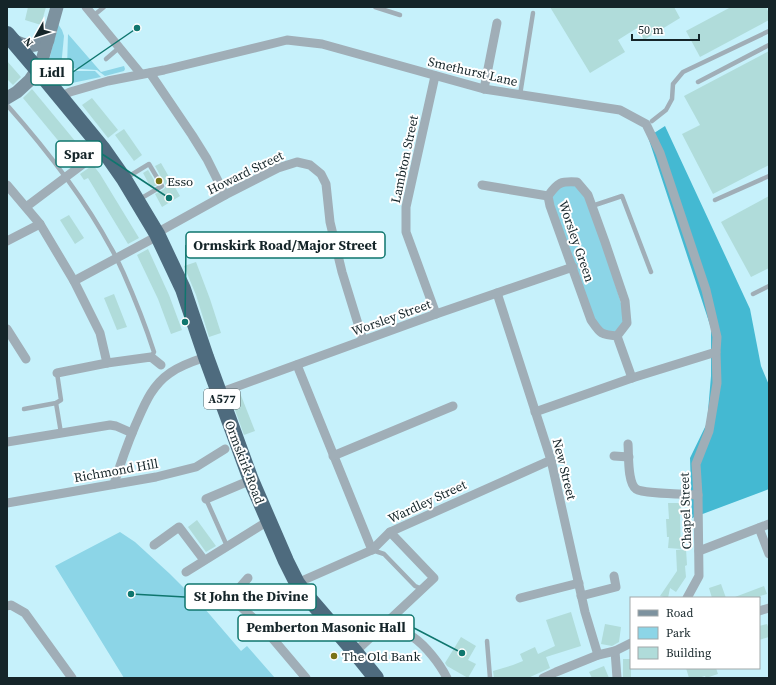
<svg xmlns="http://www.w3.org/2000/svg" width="776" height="685" font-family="'Source Serif 4',serif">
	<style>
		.green { fill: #8cd5e7 }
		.forest { fill: #44b9d2 }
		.building { fill: #b0dcda }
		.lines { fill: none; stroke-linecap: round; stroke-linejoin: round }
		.lane { stroke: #a0aeb7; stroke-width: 4.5 }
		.street { stroke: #a0aeb7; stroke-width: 9 }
		.secondary { stroke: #7d929f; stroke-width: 13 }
		.highway { stroke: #4e6b7e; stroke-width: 16 }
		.poi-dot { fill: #7a7317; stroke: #fff; stroke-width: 1.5 }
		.labels { text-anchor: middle; stroke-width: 4; stroke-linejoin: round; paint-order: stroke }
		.shield { fill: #fff; stroke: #5b6669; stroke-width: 1 }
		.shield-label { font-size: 12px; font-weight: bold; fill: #152529 }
		.street-label { font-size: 13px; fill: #152529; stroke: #fff }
		.poi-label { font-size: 13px; fill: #152529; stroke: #fff; text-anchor: start }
		.leader { fill: none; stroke: #0f766e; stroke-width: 1.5 }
		.callout-dot { fill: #0f766e; stroke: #fff; stroke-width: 1.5 }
		.callout { fill: #fff; stroke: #0f766e; stroke-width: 1.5 }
		.callout-label { font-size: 14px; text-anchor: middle; font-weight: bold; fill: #152529 }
	</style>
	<rect width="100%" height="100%" fill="#c6f1fb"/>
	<g class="green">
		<polygon points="58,24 62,30 64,36 61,67 48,65"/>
		<polygon points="68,34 101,72 124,66 125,69 124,71 105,76 97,70 67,68"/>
		<polygon points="67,71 95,71 101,77 67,84"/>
		<polygon points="577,182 588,195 627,323 617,336 598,330 550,206 554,188"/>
		<polygon points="120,532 135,542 170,574 205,609 241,651 247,646 275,678 124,678 55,566"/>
	</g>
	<polygon class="forest" points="665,126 750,309 761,366 769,385 769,489 692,518 690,458 707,423 711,376 711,328 648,137"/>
	<g class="building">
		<polygon points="28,7 46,7 41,25 25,20"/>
		<polygon points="550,7 674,7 680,18 644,40 637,28 618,40 625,52 590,73"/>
		<polygon points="731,7 766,7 769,13 769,20 700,57 686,31"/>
		<polygon points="769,51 769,165 713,194 682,134 700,125 684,96"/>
		<polygon points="7,61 21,77 13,85 7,79"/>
		<polygon points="32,89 85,153 75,161 23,98"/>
		<polygon points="92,98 118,130 108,138 82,105"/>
		<polygon points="124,129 142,155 134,161 115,135"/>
		<polygon points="161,163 180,196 162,207 155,194 164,189 166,186 155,166"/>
		<polygon points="93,165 100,174 139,238 128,244 88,178 84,180 80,174"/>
		<polygon points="148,170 157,185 151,188 143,173"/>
		<polygon points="769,196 769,268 751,277 721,222"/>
		<polygon points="69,215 84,238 75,244 60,220"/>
		<polygon points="148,249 169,295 182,330 171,334 158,299 137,255"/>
		<polygon points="196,262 210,299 221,333 209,337 196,295 184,266"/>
		<polygon points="114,294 127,327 117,330 104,298"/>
		<polygon points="240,393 255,431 244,435 230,396"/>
		<polygon points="668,503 681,503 681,515 680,515 681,549 668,548 669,537 667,537 666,519 669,519"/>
		<polygon points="197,520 216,546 206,552 188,527"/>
		<polygon points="686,549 687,565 685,566 686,577 676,592 670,588 668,598 660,596 677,571 676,550"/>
		<polygon points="721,584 726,598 712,598 709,588"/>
		<polygon points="764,586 767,594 760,596 761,598 735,598 735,597"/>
		<polygon points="571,612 581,646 546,657 550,668 528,678 494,678 493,671 513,665 523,661 520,654 535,647 538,654 555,646 546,620"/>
		<polygon points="605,624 621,627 619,642 612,646 601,644"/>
		<polygon points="767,624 769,629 769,637 759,640 759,626"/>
		<polygon points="461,637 476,646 468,660 476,664 468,678 447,666 445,663"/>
		<rect x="623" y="659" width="8" height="19"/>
		<polygon points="604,666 609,678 592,678 589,672"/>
		<polygon points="686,668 716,668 718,674 706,678 705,676 698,678 689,678"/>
	</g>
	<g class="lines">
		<g class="lane">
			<polyline points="375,7 400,15"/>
			<polyline points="93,16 104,7"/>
			<polyline points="106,59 120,47"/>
			<polyline points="698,82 769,45"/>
			<polyline points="520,95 533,13"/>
			<path d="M7 105C46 149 83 196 111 248 116 256 119 264 123 272 135 299 145 324 154 352L151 357"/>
			<polyline points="652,121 666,110 672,99 673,84 683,72 769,31"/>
			<polyline points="126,178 149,164 162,186 140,199"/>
			<polyline points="715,200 769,176"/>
			<polyline points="592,206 622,196 651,272"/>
			<polyline points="753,294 769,286"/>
			<polyline points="56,403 61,433"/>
			<polyline points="24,409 56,403 61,400 57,373"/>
			<polyline points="206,499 227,546"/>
			<polyline points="372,550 384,554 415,586 422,589"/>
			<polyline points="487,641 490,678"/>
		</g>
		<g class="street">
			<polyline points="86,7 141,74"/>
			<polyline points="150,73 192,135 207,159 225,195"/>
			<polyline points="435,76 406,207 406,232 436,314"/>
			<polyline points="484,89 497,23"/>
			<polyline points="62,98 66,94 70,92 108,81 164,70 287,40 322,44 484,89 620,110 646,124 660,153 706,290 717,337 716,352 717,383 709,431 696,464 698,495 699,576 687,598"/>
			<polyline points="7,185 40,224 74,281 100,333 107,363"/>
			<polyline points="482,185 548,196"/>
			<polyline points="26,207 103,149"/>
			<polyline points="7,241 40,224"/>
			<polyline points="74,281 152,239 162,230 225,195 278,168 297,162 310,165 321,174 326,184 330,222 342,272 363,340"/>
			<polyline points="497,293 551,460 585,612 598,655"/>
			<polyline points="7,329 26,359"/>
			<path d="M617 336C600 335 600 333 591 320L550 206 548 196C558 182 561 181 577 182L588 195 605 242 625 301 627 323 617 336 632 378"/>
			<polyline points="297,365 372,550"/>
			<polyline points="57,373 107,363 151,357 161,365"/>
			<polyline points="219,393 436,314 573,267"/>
			<polyline points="535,412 632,378 716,352"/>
			<polyline points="7,442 110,425 116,426 132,433"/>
			<path d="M628 444C629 455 627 482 636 489 643 494 687 494 698 495"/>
			<polyline points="333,456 453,406"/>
			<polyline points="614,456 629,457"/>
			<path d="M114 484C120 465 127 445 135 426 144 406 151 386 170 373 181 365 194 361 206 357"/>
			<polyline points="206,499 251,480"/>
			<polyline points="7,503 156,477 196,467 225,449"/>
			<polyline points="759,528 769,554"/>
			<polyline points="154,545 179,527 204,560"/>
			<polyline points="699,551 769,524"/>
			<polyline points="186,572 268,521"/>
			<polyline points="248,578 241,586 241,607 262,626 306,678"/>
			<polyline points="297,583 372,550 390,532 551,460"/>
			<polyline points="581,596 616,587 614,576"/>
			<polyline points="520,598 579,583"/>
			<polyline points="7,606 11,605 25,613 72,678"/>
			<polyline points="759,611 769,608"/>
			<path d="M385 624C394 628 405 632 413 637 426 646 440 664 447 678"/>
			<polyline points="615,651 617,678"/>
			<polyline points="355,652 434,578 390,532"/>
			<polyline points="543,678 556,672 598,655 615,651 631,643"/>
		</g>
		<g class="secondary">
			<path d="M11 39C26 47 33 48 48 40"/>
			<polyline points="7,98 17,92 30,80 41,64 57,7"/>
		</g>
		<polyline class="highway" points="7,34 47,81 103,149 124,179 157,234 183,289 206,357 251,480 286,561 297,583 306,595 355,652 376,678"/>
	</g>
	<g class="poi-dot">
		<circle cx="159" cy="181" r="4"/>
		<circle cx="334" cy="656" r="4"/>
	</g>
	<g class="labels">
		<rect class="shield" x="204" y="389" width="36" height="20" rx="3"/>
		<g class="shield-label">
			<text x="222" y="403">A577</text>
		</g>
		<g class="street-label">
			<text transform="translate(473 71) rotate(13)" y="5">Smethurst Lane</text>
			<text transform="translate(404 159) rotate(-78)" y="5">Lambton Street</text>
			<text transform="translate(245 172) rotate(-26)" y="5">Howard Street</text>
			<text transform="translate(577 241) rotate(71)" y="5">Worsley Green</text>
			<text transform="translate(391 317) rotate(-20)" y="5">Worsley Street</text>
			<text transform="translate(245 462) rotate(69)" y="5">Ormskirk Road</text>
			<text transform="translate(565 469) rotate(76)" y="5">New Street</text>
			<text transform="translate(116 470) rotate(-10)" y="5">Richmond Hill</text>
			<text transform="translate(427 501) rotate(-25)" y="5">Wardley Street</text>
			<text transform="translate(685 511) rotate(-92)" y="5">Chapel Street</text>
		</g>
		<g class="poi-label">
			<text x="167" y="186">Esso</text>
			<text x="342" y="661">The Old Bank</text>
		</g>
	</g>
	<path class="leader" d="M137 28L73 72M169 198L102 154M185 322L186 245M131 594L185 597M462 653L414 628"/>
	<g class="callout-dot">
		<circle cx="137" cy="28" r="4"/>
		<circle cx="169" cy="198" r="4"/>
		<circle cx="185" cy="322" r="4"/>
		<circle cx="131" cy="594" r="4"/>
		<circle cx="462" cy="653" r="4"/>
	</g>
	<g class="callout">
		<rect x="31" y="59" width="42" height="26" rx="4"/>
		<rect x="56" y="141" width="46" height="26" rx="4"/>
		<rect x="186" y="232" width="199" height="26" rx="4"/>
		<rect x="185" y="584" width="131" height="26" rx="4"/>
		<rect x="238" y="615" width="176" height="26" rx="4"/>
	</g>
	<g class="callout-label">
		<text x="52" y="77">Lidl</text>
		<text x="79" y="159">Spar</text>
		<text x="285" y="250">Ormskirk Road/Major Street</text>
		<text x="251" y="601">St John the Divine</text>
		<text x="326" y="632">Pemberton Masonic Hall</text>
	</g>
	<rect width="776" height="685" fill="none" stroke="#152529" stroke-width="16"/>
	<rect x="630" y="597" width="130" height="72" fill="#ffffff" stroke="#a1a8a9"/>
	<rect x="638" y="610" width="20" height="6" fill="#7d929f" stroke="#a1a8a9"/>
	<text x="666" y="617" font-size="12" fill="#152529">Road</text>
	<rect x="638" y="627" width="20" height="12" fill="#8cd5e7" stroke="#a1a8a9"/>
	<text x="666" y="637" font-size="12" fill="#152529">Park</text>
	<rect x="638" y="647" width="20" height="12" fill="#b0dcda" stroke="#a1a8a9"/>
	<text x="666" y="657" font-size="12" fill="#152529">Building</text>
	<g transform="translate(36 36) rotate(231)" stroke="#ffffff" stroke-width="3" paint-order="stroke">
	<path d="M0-3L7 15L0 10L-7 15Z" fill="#152529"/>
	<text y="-6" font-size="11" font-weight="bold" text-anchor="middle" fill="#152529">N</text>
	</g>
	<path d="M632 34v6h67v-6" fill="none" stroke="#152529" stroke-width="2"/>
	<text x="638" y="34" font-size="12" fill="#152529" stroke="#ffffff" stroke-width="3" paint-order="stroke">50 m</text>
</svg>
